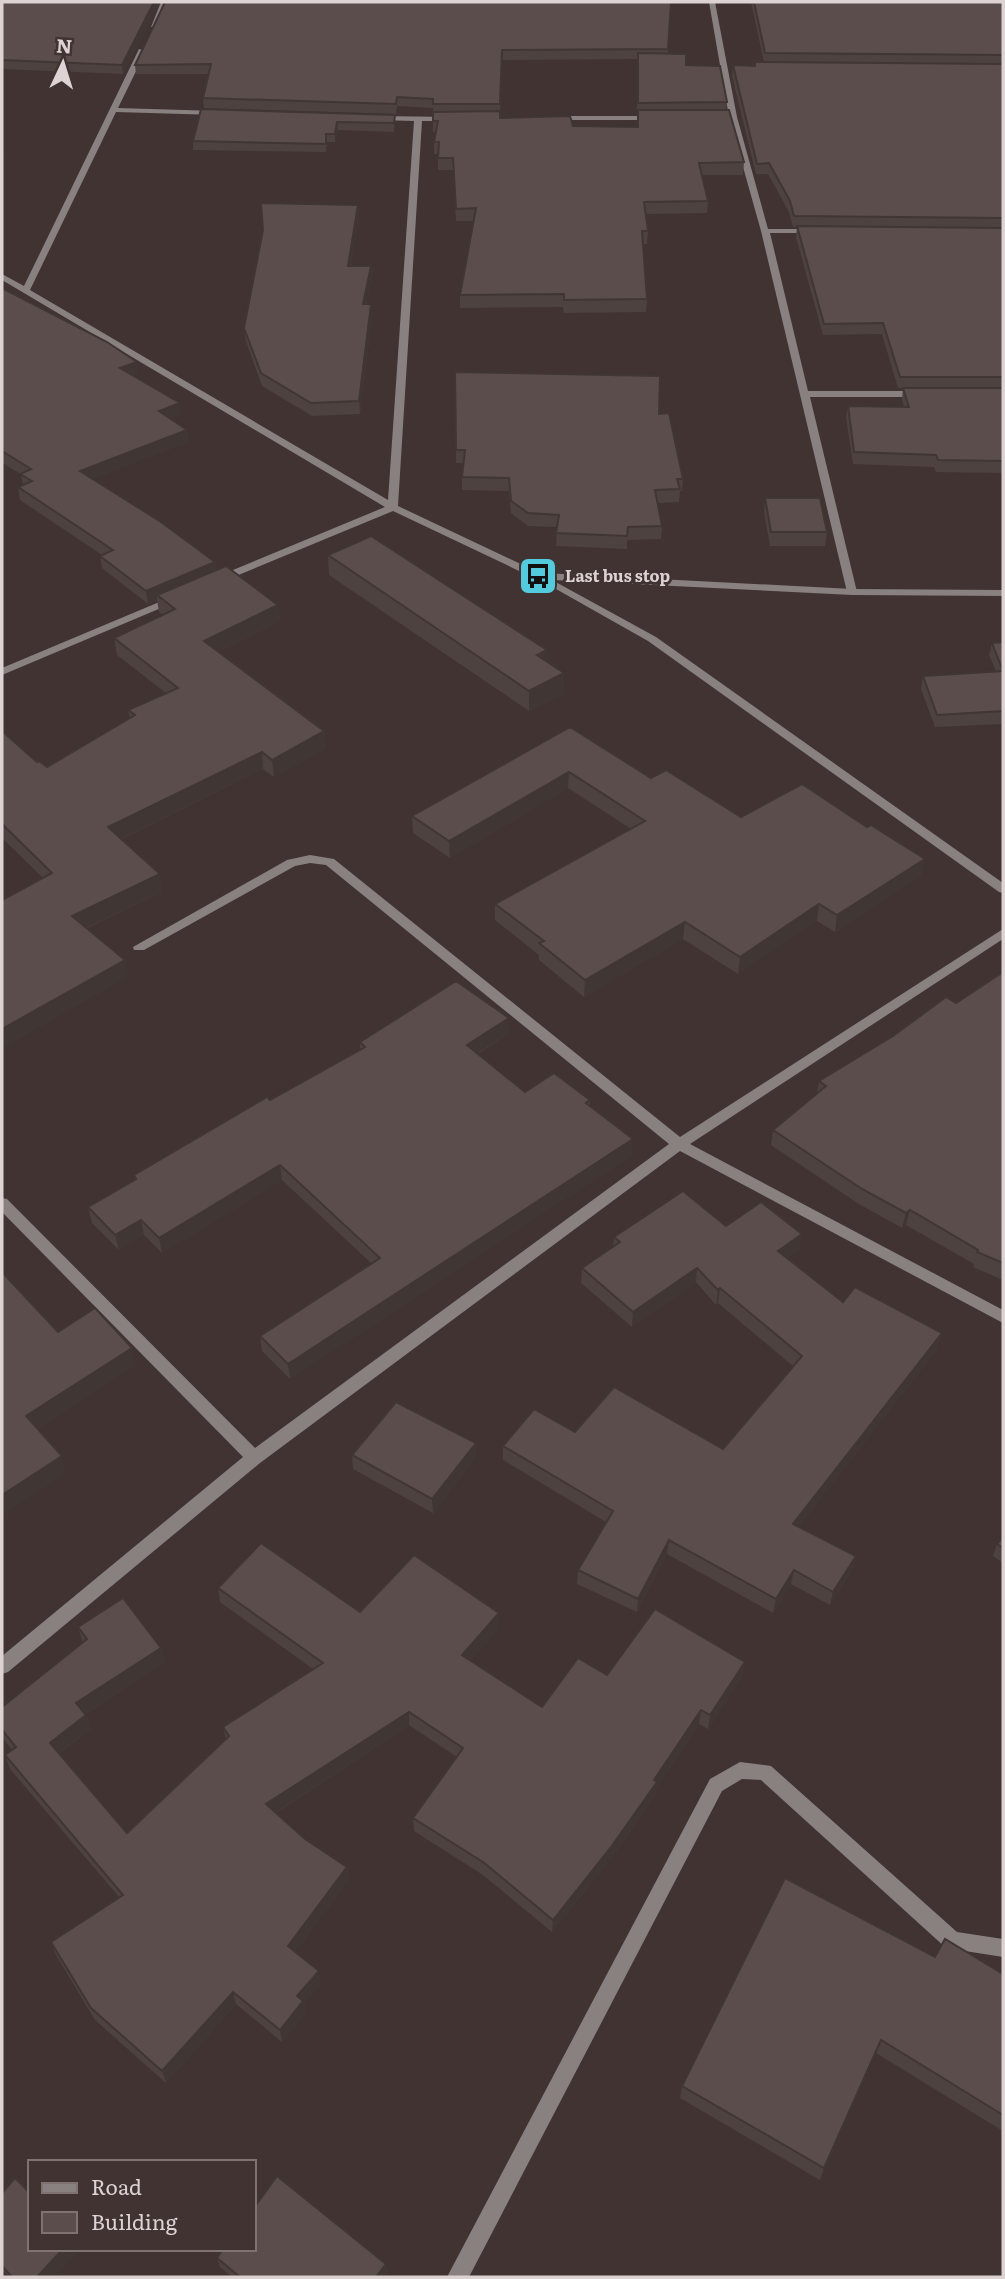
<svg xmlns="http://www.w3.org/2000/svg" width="1005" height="2279" font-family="Literata,serif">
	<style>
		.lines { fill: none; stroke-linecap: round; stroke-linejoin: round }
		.minor { fill: #888180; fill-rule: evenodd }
		.tertiary { fill: #888180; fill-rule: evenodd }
		.wall { fill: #4e4240; fill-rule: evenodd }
		.shaded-wall { fill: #403634 }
		.building { fill: #5b4d4b; stroke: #403634; stroke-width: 2 }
		.labels { text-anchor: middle; stroke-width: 6; stroke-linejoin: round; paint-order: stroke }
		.far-poi-label { font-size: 16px; font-weight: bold; fill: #dcd3d2; stroke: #403331; text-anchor: start }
	</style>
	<rect width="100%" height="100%" fill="#403331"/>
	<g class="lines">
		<g class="minor">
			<polygon points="161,2 167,2 156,26 151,27"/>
			<polygon points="709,2 715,2 737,117 768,229 813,229 817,231 813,233 770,233 808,391 920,391 925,394 920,397 810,397 857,592 852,595 847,592 761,231 729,117"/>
			<polygon points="139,49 146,51 118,108 217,111 221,113 217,115 116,112 30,290 388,500 414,121 377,120 373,118 377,116 454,117 455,119 451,121 422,121 398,506 542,574 542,578 534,578 393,511 224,581 216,581 216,577 385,507 2,280 2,274 24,286"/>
			<polygon points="552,116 654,116 658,118 654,120 549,120 549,116"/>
			<polygon points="176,595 181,598 180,600 2,675 2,668"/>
			<polygon points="310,855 334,859 680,1137 1003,929 1003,939 690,1144 1003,1310 1003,1323 680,1151 260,1463 8,1672 2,1674 2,1656 243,1457 2,1212 2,1198 7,1199 255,1448 669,1144 326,865 310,863 295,866 144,950 134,950 133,947 287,860"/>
			<polygon points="740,1762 771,1766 957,1932 1003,1939 1003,1957 946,1948 761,1780 742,1779 722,1791 469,2277 447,2277 710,1779"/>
		</g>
		<polygon class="tertiary" points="543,573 852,589 1003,590 1003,596 852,595 552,580 656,637 1003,883 1003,893 999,892 648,641 533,576"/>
	</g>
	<g class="wall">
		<polygon points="2,2 160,2 123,74 2,69"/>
		<path d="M671 2 668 53 686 65 727 102 726 110 744 162 743 175H702L708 201 707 213 646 214 648 231 647 244H642L647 299 646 312 564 313 563 307 460 308V295L474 221H456L453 170H438V154H434V142L436 132H433V108L397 106 396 114 204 108 203 98 209 74H136L135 65ZM637 59V127L573 126 500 118 502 60Z"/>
		<polygon points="751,2 1003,2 1003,473 936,472 934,467 853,464 846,417 848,406 904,407 902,400 903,388 898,388 882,334 823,335 796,237 797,227 793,227 789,212 768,174 756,174 732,76 733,65 755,66 764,62"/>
		<polygon points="395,115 394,132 338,130 335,142 327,142 326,152 193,150 193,141"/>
		<polygon points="358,205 359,217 351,266 371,266 372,279 366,304 372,317 360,414 312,416 262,386 246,341 244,328"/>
		<polygon points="2,288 137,362 138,374 133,376 181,415 171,419 187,430 188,442 93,479 215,562 216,570 278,605 280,621 218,652 324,731 325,749 274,777 263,769 122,839 162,892 87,928 128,977 43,878 2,838 2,731 37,762 47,767 130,719 128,710 166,693 117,655 114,638 163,615 159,612 157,600 148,604 102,568 100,556 102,555 20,500 18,487 23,485 21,474 2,463"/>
		<polygon points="455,372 659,414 683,479 682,491 680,491 679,502 657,503 662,526 661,539 627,540 627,549 556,546 557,527 528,526 511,513 509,491 462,490 462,477 463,463 456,463"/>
		<polygon points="765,498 827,532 825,546 770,546 764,512"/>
		<polygon points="328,555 547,650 547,662 564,694 529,711 329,575"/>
		<polygon points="1003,642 1003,724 935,727 921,689 923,676 996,671 989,655 992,643"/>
		<polygon points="570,727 651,778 741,817 922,875 835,932 817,921 738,974 683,939 584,997 539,960 539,955 495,920 495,904 631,829 568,788 450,858 413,833 412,816"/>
		<polygon points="1003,972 1003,1280 973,1267 974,1264 906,1225 902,1228 859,1204 771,1145 773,1130 817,1094 819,1081 956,1003"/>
		<polygon points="509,1033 478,1054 525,1092 590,1100 590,1106 632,1155 290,1379 262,1351 260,1336 371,1263 282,1180 162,1253 144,1235 119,1250 92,1223 88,1207 135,1180 134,1175 360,1050 360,1042"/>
		<polygon points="726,1226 800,1249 787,1258 843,1302 938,1348 799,1527 852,1570 830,1605 791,1584 773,1613 667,1554 637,1612 577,1584 578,1570 606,1522 503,1460 503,1446 575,1432 723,1449 793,1366 718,1303 716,1305 696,1282 632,1327 581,1283 582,1268 613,1247 614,1237"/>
		<polygon points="476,1443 476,1457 433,1513 353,1469 352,1455"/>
		<polygon points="1003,1537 1003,1563 993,1556 997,1544"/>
		<polygon points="218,1588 360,1612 499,1613 499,1628 470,1660 542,1707 607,1675 743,1676 708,1729 699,1724 656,1788 655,1795 610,1860 552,1932 483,1875 414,1831 413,1818 457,1757 409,1725 276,1813 305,1839 347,1867 349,1880 295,1952 321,1983 304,2003 306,2013 282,2042 236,2004 166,2083 95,2020 56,1955 51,1942 119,1897 10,1769 5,1755 12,1750 2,1737 2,1707 83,1643 78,1627 161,1648 165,1662 86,1714 91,1729 59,1753 127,1833 226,1740 223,1727 313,1669 220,1602"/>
		<polygon points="935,1957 1003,1974 1003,2131 876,2053 820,2180 680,2098 682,2086"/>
		<polygon points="2,2193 30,2249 79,2249 53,2277 9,2277 2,2269"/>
		<polygon points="217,2258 386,2264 387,2273 384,2277 232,2277 220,2267"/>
	</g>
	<g class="shaded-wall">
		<polygon points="154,2 160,2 123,74 122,65"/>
		<polygon points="337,122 338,130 335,142 335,134"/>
		<polygon points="4,151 5,158 2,164 2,155"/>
		<polygon points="358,205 359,217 349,278 348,266"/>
		<polygon points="371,266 372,279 364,316 363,304"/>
		<polygon points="371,304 372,317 360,414 359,401"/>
		<polygon points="137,362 138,374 121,380 120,368"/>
		<polygon points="180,403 181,415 160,424 159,411"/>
		<polygon points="187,430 188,442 82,484 80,471"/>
		<polygon points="215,562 217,575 157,595 157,600 148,604 146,591"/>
		<polygon points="278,605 280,621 206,658 204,641"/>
		<polygon points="547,650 547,670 537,655"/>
		<polygon points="564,673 564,694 529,711 529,691"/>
		<polygon points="324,731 325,749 274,777 272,760"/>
		<polygon points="262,752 263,769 111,844 108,827"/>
		<polygon points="569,772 568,788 450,858 449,841"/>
		<polygon points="925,859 922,875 835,932 837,915"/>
		<polygon points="160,874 162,892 75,933 72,916"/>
		<polygon points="819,904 817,921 738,974 740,957"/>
		<polygon points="685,922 683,939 584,997 585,980"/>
		<polygon points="125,960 128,977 2,1049 2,1029"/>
		<polygon points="509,1018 509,1033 467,1060 467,1045"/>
		<polygon points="633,1139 632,1155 290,1379 288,1364"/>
		<polygon points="280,1165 282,1180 162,1253 159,1238"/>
		<polygon points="910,1210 906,1225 902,1228 906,1213"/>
		<polygon points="141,1220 144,1235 119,1250 115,1235"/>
		<polygon points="802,1234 800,1249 776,1266 778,1251"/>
		<polygon points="697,1268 696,1282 632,1327 633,1312"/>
		<polygon points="720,1288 718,1303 716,1305 718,1290"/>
		<polygon points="942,1333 938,1348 791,1538 793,1524"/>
		<polygon points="132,1348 136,1365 31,1434 26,1416"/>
		<polygon points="476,1443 476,1457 433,1513 432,1499"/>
		<polygon points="62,1456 66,1474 2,1516 2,1495"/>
		<polygon points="669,1540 667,1554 637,1612 638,1599"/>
		<polygon points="856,1556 852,1570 830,1605 833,1592"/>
		<polygon points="794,1570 791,1584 773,1613 776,1599"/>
		<polygon points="499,1613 499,1628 462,1669 462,1655"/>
		<polygon points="161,1648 165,1662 81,1717 76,1703"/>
		<polygon points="745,1662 743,1676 708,1729 710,1715"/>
		<polygon points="701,1710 699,1724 656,1788 655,1795 610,1860 552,1932 553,1920 654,1780"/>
		<polygon points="409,1712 409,1725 269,1817 266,1804"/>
		<polygon points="86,1715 91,1729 54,1756 50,1743"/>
		<polygon points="347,1867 349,1880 291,1959 288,1946"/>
		<polygon points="319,1971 321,1983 304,2003 306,2013 282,2042 280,2030 297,1996"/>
		<polygon points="233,1992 236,2004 166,2083 162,2071"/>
		<polygon points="881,2040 876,2053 820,2180 824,2168"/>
		<polygon points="63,2249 79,2249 53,2277 37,2277"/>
		<polygon points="386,2264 387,2273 384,2277 376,2277"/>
	</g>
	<g class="building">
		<polygon points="2,2 154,2 122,65 2,60"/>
		<polygon points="165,2 671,2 668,49 502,50 500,104 433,104 433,99 397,97 396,104 203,98 211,64 135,65"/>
		<polygon points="754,2 1003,2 1003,55 765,53"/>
		<polygon points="638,53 686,54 686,65 720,66 727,102 638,103"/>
		<polygon points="755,62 1003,64 1003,218 794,216 790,201 769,163 757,164 733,65 755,66"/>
		<polygon points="201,109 395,115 394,123 337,122 335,134 326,134 326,144 193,141"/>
		<polygon points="638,110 729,110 744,162 699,163 708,201 644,202 648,231 642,231 647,299 564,300 564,294 460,295 476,208 456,209 453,158 438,158 439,142 434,142 438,121 433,121 433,112 500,111 500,118 570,116 573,126 638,127"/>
		<polygon points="261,203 358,205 348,266 371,266 363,304 371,304 359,401 311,403 261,373 244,328 263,230"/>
		<polygon points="797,226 1003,228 1003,377 900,377 883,323 824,324"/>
		<polygon points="2,288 107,342 137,362 120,368 180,403 159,411 187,430 80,471 161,522 215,562 146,591 100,556 113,550 18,487 32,481 20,474 31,469 2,451"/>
		<polygon points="455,372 660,376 659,414 669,413 683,479 677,479 680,489 655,490 662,526 628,527 627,536 556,533 559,515 528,513 511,501 509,478 462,477 465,450 456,450"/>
		<polygon points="903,388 1003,388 1003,461 938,460 936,455 854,452 848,406 909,407"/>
		<polygon points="765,498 820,498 827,532 771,532"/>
		<polygon points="371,536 547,650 537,655 564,673 529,691 328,555"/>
		<polygon points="226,566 278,605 204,641 324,731 272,760 262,752 108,827 160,874 72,916 125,960 2,1029 2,900 52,873 2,824 2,731 37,762 39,761 47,767 135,715 128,710 178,688 114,638 175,609 157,595"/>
		<polygon points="1003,642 1003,711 937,715 923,676 1003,671 992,643"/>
		<polygon points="570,727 651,778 666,770 741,817 802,784 867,827 871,825 925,859 837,915 819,904 740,957 685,922 585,980 539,943 544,941 495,904 645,821 569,772 449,841 412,816"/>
		<polygon points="1003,972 1003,1263 977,1252 978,1250 910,1210 906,1213 862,1189 773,1130 826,1086 819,1081 893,1036 946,997 956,1003"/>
		<polygon points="456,981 509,1018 467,1045 525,1092 554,1073 590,1100 586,1103 633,1139 288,1364 260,1336 380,1258 280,1165 159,1238 141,1220 115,1235 88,1207 136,1179 134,1175 267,1097 270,1100 365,1047 360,1042"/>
		<polygon points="683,1191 726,1226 761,1202 802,1234 778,1251 843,1302 855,1287 942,1333 793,1524 856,1556 833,1592 794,1570 776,1599 669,1540 638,1599 578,1570 613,1511 503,1446 534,1409 575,1432 614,1387 723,1449 802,1356 720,1288 718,1290 697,1268 633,1312 582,1268 620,1242 614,1237"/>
		<polygon points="2,1272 58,1332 95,1308 132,1348 26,1416 62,1456 2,1495"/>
		<polygon points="396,1402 476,1443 432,1499 352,1455"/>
		<polygon points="1003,1537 1003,1548 997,1544"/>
		<polygon points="261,1543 360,1612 414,1555 499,1613 462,1655 542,1707 578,1658 607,1675 655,1609 745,1662 710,1715 701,1710 654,1780 657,1782 611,1847 553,1920 483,1862 413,1818 463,1748 409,1712 266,1804 305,1839 347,1867 288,1946 319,1971 297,1996 303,2001 280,2030 233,1992 162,2071 91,2008 51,1942 123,1895 5,1755 16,1747 2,1730 2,1707 87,1639 78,1627 123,1598 161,1648 76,1703 86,1715 50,1743 127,1833 229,1736 223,1727 323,1663 218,1588"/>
		<polygon points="785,1878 935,1957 945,1939 1003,1974 1003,2115 881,2040 824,2168 682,2086"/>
		<polygon points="277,2176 386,2264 376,2277 240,2277 217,2258 223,2249 254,2249 254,2208"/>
		<polygon points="15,2178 30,2193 30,2249 63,2249 37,2277 12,2277 2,2266 2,2193"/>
	</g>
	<defs>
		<symbol id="bus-square" viewBox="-11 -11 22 22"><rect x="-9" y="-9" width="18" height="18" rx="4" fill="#53cbdc" stroke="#403331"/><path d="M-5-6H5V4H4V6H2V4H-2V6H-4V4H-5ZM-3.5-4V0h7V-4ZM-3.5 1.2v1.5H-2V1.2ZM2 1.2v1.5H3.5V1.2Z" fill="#111"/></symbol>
	</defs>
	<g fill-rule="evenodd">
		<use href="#bus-square" x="516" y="554" width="44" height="44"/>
	</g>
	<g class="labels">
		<g class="far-poi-label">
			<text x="565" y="582">Last bus stop</text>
		</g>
	</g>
	<rect width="1005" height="2279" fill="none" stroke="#dcd3d2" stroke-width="7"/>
	<rect x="28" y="2160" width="228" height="91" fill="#403331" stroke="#7e7371" stroke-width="2"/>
	<rect x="42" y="2183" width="35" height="10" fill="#888180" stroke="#7e7371" stroke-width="2"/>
	<text x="91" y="2195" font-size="21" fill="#dcd3d2">Road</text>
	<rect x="42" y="2212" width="35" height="21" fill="#5b4d4b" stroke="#7e7371" stroke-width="2"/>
	<text x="91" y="2230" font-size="21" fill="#dcd3d2">Building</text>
	<g transform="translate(63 63) rotate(4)" stroke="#403331" stroke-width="5" paint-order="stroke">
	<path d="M0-5L12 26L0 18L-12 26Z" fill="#dcd3d2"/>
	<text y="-10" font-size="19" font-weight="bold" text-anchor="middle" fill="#dcd3d2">N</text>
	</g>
</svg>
